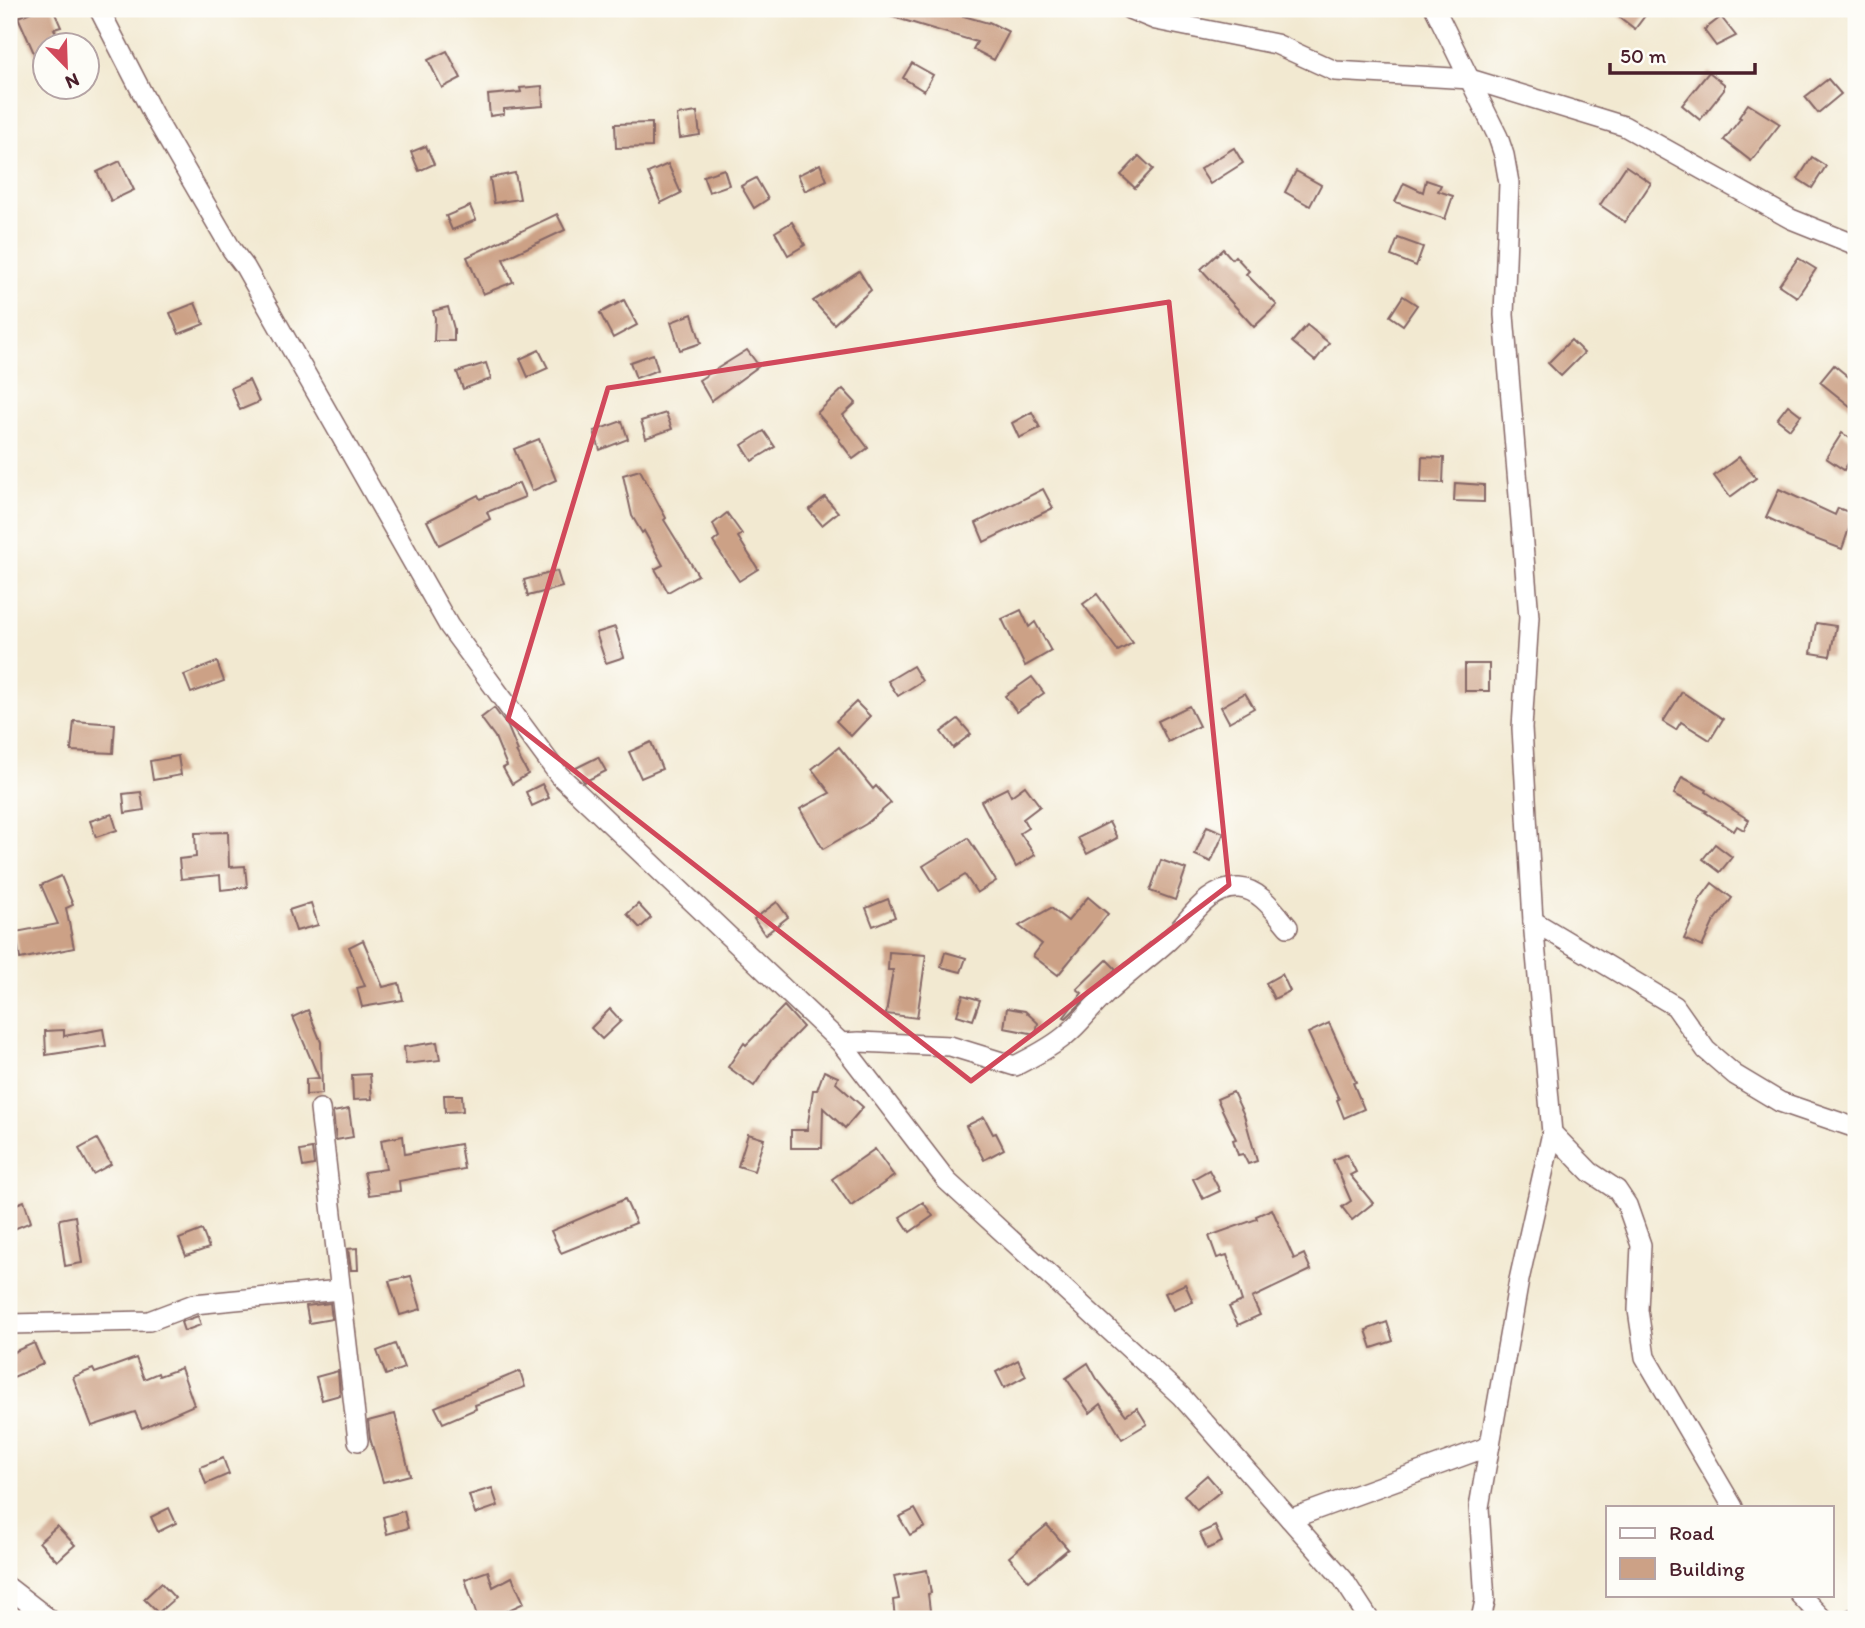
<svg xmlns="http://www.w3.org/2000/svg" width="1865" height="1628" font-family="Itim,sans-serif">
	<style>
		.building { fill: #cca186 }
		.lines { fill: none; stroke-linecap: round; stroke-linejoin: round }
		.street-casing { stroke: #856665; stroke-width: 22 }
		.street { stroke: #fff; stroke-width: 19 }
		.marked { fill: none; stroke: #d1495b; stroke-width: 5; stroke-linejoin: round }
	</style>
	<rect width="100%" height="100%" fill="#fdfcf7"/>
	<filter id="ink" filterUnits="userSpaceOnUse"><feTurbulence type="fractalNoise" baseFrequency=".0143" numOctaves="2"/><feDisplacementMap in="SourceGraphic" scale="14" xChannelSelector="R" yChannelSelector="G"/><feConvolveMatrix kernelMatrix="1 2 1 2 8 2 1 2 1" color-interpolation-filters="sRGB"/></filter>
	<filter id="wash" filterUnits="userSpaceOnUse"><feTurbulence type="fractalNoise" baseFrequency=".00686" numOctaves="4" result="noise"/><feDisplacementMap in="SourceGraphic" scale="28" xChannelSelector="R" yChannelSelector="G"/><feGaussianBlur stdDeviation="1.57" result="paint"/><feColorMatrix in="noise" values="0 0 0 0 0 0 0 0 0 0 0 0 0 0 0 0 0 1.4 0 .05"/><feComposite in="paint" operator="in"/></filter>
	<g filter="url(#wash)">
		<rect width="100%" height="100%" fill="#f2e9d1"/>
		<g id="blocks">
			<g class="building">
				<polygon points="39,9 53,9 61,27 54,29 62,46 46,46 46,80 18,17"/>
				<polygon points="881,9 919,9 940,16 942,10 988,23 989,22 1009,32 994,60 973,49 977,42 880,13"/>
				<polygon points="1609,9 1650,9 1635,29"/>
				<polygon points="1721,17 1736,36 1716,46 1704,30"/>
				<polygon points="447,51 461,78 442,88 428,60"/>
				<polygon points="912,63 933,75 924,91 903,78"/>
				<polygon points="1709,72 1724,84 1724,90 1700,120 1682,105"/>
				<polygon points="1828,79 1841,94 1818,113 1805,97"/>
				<polygon points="542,86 543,106 504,109 504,114 490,116 488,95 521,92 520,88"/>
				<polygon points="1748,104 1780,124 1751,161 1724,140 1741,118 1739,117"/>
				<polygon points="697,112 700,135 680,138 677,115"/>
				<polygon points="652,123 652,147 616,148 615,124"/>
				<polygon points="426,146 434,164 419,171 411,152"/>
				<polygon points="1234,148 1243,163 1210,184 1200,169"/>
				<polygon points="1139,156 1153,169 1135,188 1121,175"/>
				<polygon points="1812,157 1826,166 1812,188 1798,179"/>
				<polygon points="120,161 134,190 111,201 97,172"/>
				<polygon points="668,164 681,193 661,203 648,173"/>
				<polygon points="820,164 827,180 805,191 798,175"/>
				<polygon points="1626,166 1651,183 1625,222 1600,205"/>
				<polygon points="724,169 729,185 709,192 703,176"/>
				<polygon points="1296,171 1321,185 1310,206 1285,192"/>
				<polygon points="515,173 520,199 494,203 490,178"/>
				<polygon points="756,178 768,199 754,208 741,186"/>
				<polygon points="1426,180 1441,185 1438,191 1453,196 1445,219 1395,202 1404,183 1423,192"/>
				<polygon points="470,206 476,220 452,230 446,216"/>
				<polygon points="557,214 565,230 503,259 513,282 483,294 467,257"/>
				<polygon points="792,222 805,245 788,255 775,232"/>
				<polygon points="1398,238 1423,247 1416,266 1391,256"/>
				<polygon points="1223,249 1232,259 1235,256 1249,271 1246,274 1277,305 1254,327 1201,269"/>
				<polygon points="1798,258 1816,269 1797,297 1779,285"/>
				<polygon points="859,271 871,290 834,324 813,301"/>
				<polygon points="1403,296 1417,305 1403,325 1390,316"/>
				<polygon points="624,300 637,325 613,338 600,313"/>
				<polygon points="195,303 204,324 179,334 170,313"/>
				<polygon points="448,307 454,329 454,341 434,341 435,318 433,311"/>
				<polygon points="692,314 701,343 680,350 671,322"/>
				<polygon points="1307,325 1329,343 1315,361 1292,342"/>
				<polygon points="1571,340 1584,353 1561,376 1548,363"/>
				<polygon points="539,350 548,368 528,377 520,359"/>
				<polygon points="747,350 759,366 711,401 699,380"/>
				<polygon points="653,354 658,370 636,378 630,362"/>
				<polygon points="486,363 491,379 463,389 457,372"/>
				<polygon points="1834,365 1856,383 1856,411 1820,382"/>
				<polygon points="249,380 259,402 240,410 231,388"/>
				<polygon points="843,389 856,403 843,415 868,448 853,459 839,440 840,439 817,413"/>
				<polygon points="1788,405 1801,415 1790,429 1777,419"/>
				<polygon points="1032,412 1040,428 1019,438 1012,423"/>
				<polygon points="666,413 672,429 646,438 641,421"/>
				<polygon points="622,421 628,439 600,450 594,431"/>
				<polygon points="764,431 775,447 752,461 742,445"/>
				<polygon points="1842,433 1856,442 1856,450 1844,470 1826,458"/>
				<polygon points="539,439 556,480 532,491 514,449"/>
				<polygon points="1422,457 1444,458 1443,483 1421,482"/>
				<polygon points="1739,457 1756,478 1730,497 1714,476"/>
				<polygon points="640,470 666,518 664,520 698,575 668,592 655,569 663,565 644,531 642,533 632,516 623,475"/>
				<polygon points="519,483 525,497 487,512 490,519 439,545 427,521 478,495 480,499"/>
				<polygon points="1455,483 1484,485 1484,502 1454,501"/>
				<polygon points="1043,489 1053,508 984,542 976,523"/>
				<polygon points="1779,489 1835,515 1838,508 1854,514 1842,549 1802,534 1766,517"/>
				<polygon points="825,497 838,512 822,525 809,510"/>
				<polygon points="727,513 742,534 738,537 758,569 739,581 713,542 719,537 713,524"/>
				<polygon points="557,571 562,587 528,596 524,580"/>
				<polygon points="1097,594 1133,643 1118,651 1083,604"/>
				<polygon points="1021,610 1029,627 1035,622 1051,651 1025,666 1002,619"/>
				<polygon points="1816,623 1836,626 1830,656 1811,653"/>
				<polygon points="615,627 624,657 606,663 596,633"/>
				<polygon points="217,662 224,681 191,693 184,675"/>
				<rect x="1465" y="664" width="24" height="27"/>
				<polygon points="913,666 922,681 898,696 888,681"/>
				<polygon points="1032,677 1044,693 1017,712 1005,696"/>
				<polygon points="1682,692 1723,719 1710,740 1681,722 1676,730 1663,722"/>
				<polygon points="1245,693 1254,708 1229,722 1221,707"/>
				<polygon points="856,702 870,716 851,736 836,721"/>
				<polygon points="1189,706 1199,726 1168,742 1158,721"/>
				<polygon points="494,708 508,727 518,751 516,752 528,774 512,784 503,768 507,766 495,737 481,718"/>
				<polygon points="958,719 971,734 953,748 941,732"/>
				<polygon points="74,721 115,724 113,753 71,751"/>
				<polygon points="651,742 662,769 641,778 629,752"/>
				<polygon points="839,747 873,789 876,786 891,803 866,824 823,849 800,809 830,793 812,769"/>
				<polygon points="178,756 181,775 153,780 150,761"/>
				<polygon points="598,757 606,771 584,782 576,768"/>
				<polygon points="1682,777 1707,790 1706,792 1749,820 1744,830 1737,826 1734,831 1705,812 1707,811 1674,794"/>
				<polygon points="542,784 549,798 532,806 526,792"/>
				<polygon points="1025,786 1040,806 1023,819 1028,828 1020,833 1035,855 1016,867 981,801 1007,788 1011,796"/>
				<polygon points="141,792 144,810 125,813 123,794"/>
				<polygon points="112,814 117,830 96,837 90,821"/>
				<polygon points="1109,822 1117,838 1087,854 1078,838"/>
				<polygon points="1207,826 1224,833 1211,862 1195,855"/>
				<polygon points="228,832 229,867 245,866 247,887 221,890 220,875 181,879 179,859 196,857 195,833"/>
				<polygon points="968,838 996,881 977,893 965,875 939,891 923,866"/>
				<polygon points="1715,844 1732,857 1720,872 1703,859"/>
				<polygon points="1161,860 1186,869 1175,900 1150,891"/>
				<polygon points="61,876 73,905 66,908 74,948 20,959 16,932 58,924 41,885"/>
				<polygon points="1712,883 1732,898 1713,923 1702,947 1684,939 1700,903 1698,902"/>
				<polygon points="1088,897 1108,914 1058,975 1033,956 1042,944 1019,926 1051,908 1068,921"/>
				<polygon points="888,899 895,917 873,926 866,908"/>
				<polygon points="777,902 788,917 765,935 754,919"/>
				<polygon points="311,903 318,925 296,931 289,910"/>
				<polygon points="638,904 651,918 640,928 627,914"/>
				<polygon points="363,940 383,987 399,983 403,1000 362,1007 357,988 365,986 349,947"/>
				<polygon points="889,952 926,955 917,1018 886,1014 893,970 888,970"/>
				<polygon points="945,952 966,958 961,972 941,967"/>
				<polygon points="1107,960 1116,969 1066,1018 1064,1017 1082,993 1077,989"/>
				<polygon points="1282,974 1290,991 1274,999 1266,983"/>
				<polygon points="963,995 980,1000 973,1020 957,1015"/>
				<polygon points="784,1006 803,1027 773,1058 754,1086 728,1067 744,1043 746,1045"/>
				<polygon points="1007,1008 1025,1011 1038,1023 1036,1034 1004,1028"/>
				<polygon points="610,1009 621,1021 602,1039 591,1028"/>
				<polygon points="308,1010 321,1042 322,1094 306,1095 306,1079 319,1078 293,1017"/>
				<polygon points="1329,1023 1356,1082 1353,1083 1364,1109 1344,1118 1337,1100 1339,1099 1308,1033"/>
				<polygon points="103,1029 106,1046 46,1055 45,1031 64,1030 64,1036"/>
				<polygon points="437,1042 440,1060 406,1064 404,1047"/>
				<polygon points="824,1071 838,1077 836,1083 863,1107 845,1128 823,1108 822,1148 791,1148 791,1130 807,1130 813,1090 817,1090"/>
				<polygon points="370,1074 372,1099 353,1100 352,1075"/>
				<polygon points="1233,1092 1244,1115 1257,1161 1248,1164 1243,1154 1238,1155 1233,1140 1236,1139 1217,1099"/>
				<polygon points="444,1095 462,1095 463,1111 445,1112"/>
				<polygon points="349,1109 353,1137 336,1140 333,1112"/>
				<polygon points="984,1117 993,1134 996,1133 1004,1149 984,1160 966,1126"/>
				<polygon points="748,1134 764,1139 754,1171 738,1166"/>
				<polygon points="403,1136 405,1154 460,1144 464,1169 399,1181 400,1191 369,1195 364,1172 386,1169 381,1140"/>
				<polygon points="97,1139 111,1164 93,1174 79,1149"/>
				<polygon points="312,1149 314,1165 303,1167 300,1151"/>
				<polygon points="875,1149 894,1176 851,1206 832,1179"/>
				<polygon points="1347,1154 1356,1172 1350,1175 1373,1203 1352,1220 1342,1207 1351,1201 1333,1160"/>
				<polygon points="1209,1170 1220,1191 1203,1199 1193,1179"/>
				<polygon points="625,1199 636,1223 561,1253 551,1231"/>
				<polygon points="24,1201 31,1222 9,1231 9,1207"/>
				<polygon points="923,1202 933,1216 910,1232 900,1217"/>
				<polygon points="1272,1209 1294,1259 1304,1254 1311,1270 1252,1298 1260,1315 1238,1325 1229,1307 1242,1301 1227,1255 1217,1258 1209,1236 1257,1219 1256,1216"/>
				<polygon points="75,1216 82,1263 65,1266 59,1222 60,1219"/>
				<polygon points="202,1230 209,1248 186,1256 179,1239"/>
				<polygon points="357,1248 358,1270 351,1270 348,1249"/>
				<polygon points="411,1276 421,1309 400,1315 389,1281"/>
				<polygon points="1185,1284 1193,1302 1173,1310 1165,1293"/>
				<polygon points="330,1303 332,1319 309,1323 306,1306"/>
				<polygon points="198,1316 201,1325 184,1331 181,1322"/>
				<polygon points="1387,1322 1393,1341 1372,1348 1366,1330"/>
				<polygon points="34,1343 43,1364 9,1379 9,1354"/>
				<polygon points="395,1344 404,1368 386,1375 377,1351"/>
				<polygon points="136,1358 144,1379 158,1373 159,1376 181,1368 194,1405 142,1428 135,1412 92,1426 73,1377 93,1369 95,1373"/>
				<polygon points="1018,1360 1026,1376 1004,1388 996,1372"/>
				<polygon points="1088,1363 1097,1379 1126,1415 1137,1408 1147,1424 1122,1439 1101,1404 1090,1413 1066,1378"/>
				<polygon points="338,1371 340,1395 322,1400 316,1377"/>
				<polygon points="520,1371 525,1387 475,1405 476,1409 443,1423 435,1407"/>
				<polygon points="395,1414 410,1475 383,1482 370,1438 368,1421"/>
				<polygon points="223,1458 229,1474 206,1484 200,1467"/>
				<polygon points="1207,1475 1221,1491 1197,1510 1184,1495"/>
				<polygon points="492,1488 498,1506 475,1514 469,1495"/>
				<polygon points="169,1508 176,1523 158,1532 151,1517"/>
				<polygon points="915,1509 925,1527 910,1535 899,1517"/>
				<polygon points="404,1511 408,1528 387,1534 383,1517"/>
				<polygon points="1047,1525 1068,1549 1029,1581 1009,1557"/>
				<polygon points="57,1526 75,1545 57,1561 39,1542"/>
				<polygon points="1215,1526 1222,1542 1207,1549 1200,1533"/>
				<polygon points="927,1570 931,1593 928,1594 931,1619 895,1619 893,1600 899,1599 894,1576"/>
				<polygon points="488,1571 493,1587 512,1577 524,1603 504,1612 507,1619 478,1619 465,1579"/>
				<polygon points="161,1583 175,1598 158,1613 144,1599"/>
			</g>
		</g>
	</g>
	<g filter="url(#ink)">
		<use href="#blocks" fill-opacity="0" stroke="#856665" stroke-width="2"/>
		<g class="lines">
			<defs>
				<g id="street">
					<polyline points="99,9 153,114 232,250 245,267 449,626 559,775 841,1043 947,1181 1181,1396 1343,1579 1369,1619"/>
					<polyline points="1129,9 1156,20 1276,44 1335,71 1470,79 1624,126 1791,219 1856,245"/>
					<polyline points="1435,9 1498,137 1504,155 1509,183 1504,315 1529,617 1522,728 1533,921 1552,1133 1519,1280 1479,1507 1485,1601 1481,1619"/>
					<polyline points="1533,921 1675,1006 1706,1050 1735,1075 1780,1102 1856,1128"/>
					<path d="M841 1043 859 1042 950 1046 1015 1066C1032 1057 1051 1048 1066 1035 1080 1024 1090 1009 1103 997 1123 977 1147 960 1168 941 1188 923 1207 886 1239 888 1260 889 1276 913 1288 927"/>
					<polyline points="320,1109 358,1441"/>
					<polyline points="1552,1133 1590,1172 1617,1190 1627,1205 1641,1245 1638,1310 1645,1357 1733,1507"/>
					<polyline points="9,1324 149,1321 194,1304 340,1290"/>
					<polyline points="1290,1519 1490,1446"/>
					<polyline points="9,1588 49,1619"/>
					<polyline points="1800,1595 1823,1619"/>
					<polyline points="1852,1619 1856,1618"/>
				</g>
			</defs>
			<use href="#street" class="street-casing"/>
			<use href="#street" class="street"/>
		</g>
	</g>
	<path class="marked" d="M1169 302 1229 885 971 1081 508 719 608 388Z"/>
	<rect width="1865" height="1628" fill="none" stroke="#fdfcf7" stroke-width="35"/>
	<rect x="1606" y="1506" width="228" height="91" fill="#fdfcf7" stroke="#b5a4a5" stroke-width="2"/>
	<rect x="1620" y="1528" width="35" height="10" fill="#ffffff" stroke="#b5a4a5" stroke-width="2"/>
	<text x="1669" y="1540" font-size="21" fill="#4a1f2b">Road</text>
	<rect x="1620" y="1558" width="35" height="21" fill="#cca186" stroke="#b5a4a5" stroke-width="2"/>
	<text x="1669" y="1576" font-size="21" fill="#4a1f2b">Building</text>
	<g transform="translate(66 66) rotate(157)"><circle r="33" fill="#fdfcf7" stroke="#b5a4a5" stroke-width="2"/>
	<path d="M0-5L12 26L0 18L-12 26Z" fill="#d1495b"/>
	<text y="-10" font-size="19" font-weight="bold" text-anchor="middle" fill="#4a1f2b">N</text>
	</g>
	<path d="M1610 63v10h145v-10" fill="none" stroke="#4a1f2b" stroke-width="3.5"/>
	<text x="1620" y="63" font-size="21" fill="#4a1f2b" stroke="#fdfcf7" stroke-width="5" paint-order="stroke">50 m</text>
</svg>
